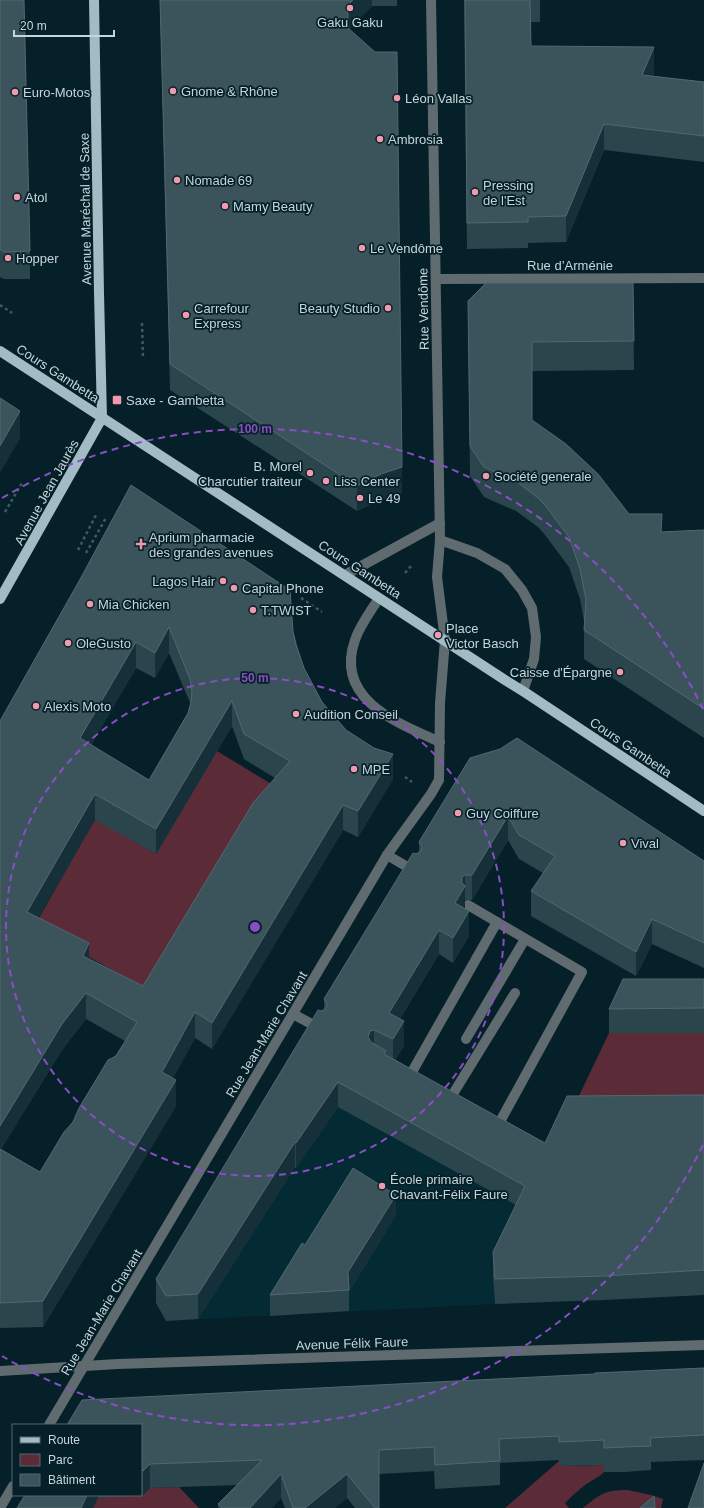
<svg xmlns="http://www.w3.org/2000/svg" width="704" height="1508" font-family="Arial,sans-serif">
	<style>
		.built { fill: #042a34 }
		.green { fill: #5b2c37 }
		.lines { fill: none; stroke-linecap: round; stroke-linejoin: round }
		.path { stroke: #41585f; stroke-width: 2.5; stroke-dasharray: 3 3; stroke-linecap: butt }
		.minor { stroke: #5f6b6f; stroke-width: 10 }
		.major { stroke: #a2bbc4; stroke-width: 10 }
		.wall { fill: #2b454d; fill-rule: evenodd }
		.shaded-wall { fill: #153038 }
		.building { fill: #3b545c; stroke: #516870; fill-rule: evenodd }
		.ring { fill: none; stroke: #8a4ec4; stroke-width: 2; stroke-dasharray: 7 5 }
		.poi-dot { fill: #f29aad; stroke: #052028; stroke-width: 1.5 }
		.labels { text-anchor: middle; stroke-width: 3.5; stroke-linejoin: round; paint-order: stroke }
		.poi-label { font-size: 13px; fill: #c6d5da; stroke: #052028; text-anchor: start }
		.street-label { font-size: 13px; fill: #c6d5da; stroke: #052028 }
		.centre { fill: #8a4ec4; stroke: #052028; stroke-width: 2 }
		.ring-label { font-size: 12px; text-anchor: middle; font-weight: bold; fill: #8a4ec4; stroke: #052028; stroke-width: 3.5; stroke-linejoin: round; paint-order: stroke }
	</style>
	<rect width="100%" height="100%" fill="#052028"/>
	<polygon class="built" points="314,1040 545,1168 493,1276 495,1304 166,1321 156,1303"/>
	<g class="green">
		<polygon points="217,751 278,788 154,993 34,927 95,819 156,854"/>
		<polygon points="609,1033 704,1033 704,1120 567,1121"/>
		<path d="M559 1461V1466L604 1465V1472C598 1478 594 1479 588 1483 579 1489 572 1496 565 1503L569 1508H505Z"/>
		<polygon points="179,1487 199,1508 93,1508 98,1497 143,1495 150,1488"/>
		<path d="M628 1490 651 1495 663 1499 661 1508H583C600 1494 605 1490 628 1490Z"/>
	</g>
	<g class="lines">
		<g class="path">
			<polyline points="0,305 12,313"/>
			<polyline points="142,323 143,357"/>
			<polyline points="5,512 22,483"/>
			<polyline points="78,550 97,513"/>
			<polyline points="86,553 106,518"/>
			<polyline points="405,573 411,566"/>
			<polyline points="301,598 322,612"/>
			<polyline points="405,777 412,782"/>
		</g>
		<g class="minor">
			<polyline points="436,279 704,278"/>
			<polyline points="440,540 477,553 505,569 522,590 532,608 536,637 534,659 523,691"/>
			<polyline points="345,575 440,523"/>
			<path d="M379 598C371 611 360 625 355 640 334 699 397 723 440 742"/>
			<polyline points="387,855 416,872"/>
			<polyline points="468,905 582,972 496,1129 494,1127"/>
			<polyline points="293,1014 321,1029"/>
			<polyline points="466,1039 525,939"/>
			<polyline points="408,1079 497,922"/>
			<polyline points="448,1102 515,993"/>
			<polyline points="0,1371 118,1364 704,1345"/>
			<polyline points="49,1425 387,855 431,794 439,780 440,703 445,640 437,577 440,540 431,0"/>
			<polyline points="0,1508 13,1486"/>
		</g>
		<g class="major">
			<polyline points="94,0 99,293 102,418"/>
			<polyline points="0,351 505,680 526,693 704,811"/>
			<polyline points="0,599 102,418"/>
		</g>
	</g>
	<g class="wall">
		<polygon points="0,0 30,251 30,279 4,279 0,277"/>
		<polygon points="160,0 397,0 397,6 372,6 349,29 402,493 381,500 357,511 170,390"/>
		<polygon points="464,0 540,0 540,22 531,22 531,46 654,73 653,76 704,82 704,162 604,150 566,242 528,243 528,248 467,249"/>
		<polygon points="633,283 634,370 532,371 532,420 629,514 662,532 704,530 704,738 584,659 584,621 580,599 569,567 545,535 538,527 516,511 484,497 470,476 468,331"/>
		<path d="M78 583 293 631 304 668 322 702 346 730 393 779 358 837 343 830 212 1049 195 1038 173 1078 176 1106 43 1327 0 1328V721ZM169 653 191 705 188 713 149 780 91 745 136 668 155 678ZM232 726 244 759 275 778 143 986 89 959 38 918 95 820 156 854ZM86 1019 125 1041 40 1172 1 1149 62 1050Z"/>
		<polygon points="470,758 704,861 704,968 652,944 636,976 531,916 531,891 543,873 519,859 508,840 472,900 465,900 465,908 469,936 453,963 439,954 400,1019 404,1046 395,1060 545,1143 704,1095 704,1295 604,1300 495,1304 493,1277 493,1252 516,1205 338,1107 296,1168 295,1167 198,1319 166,1321 156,1303 156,1279 322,1011 324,1009 324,999 416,854 419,852 419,842"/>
		<polygon points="704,979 704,1033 609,1033 609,1009"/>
		<polygon points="396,1215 349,1292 349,1311 270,1316 270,1295 305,1245"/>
		<polygon points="704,1368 704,1460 651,1462 651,1470 625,1472 604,1472 604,1465 559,1466 559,1460 500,1463 500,1485 435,1489 434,1471 379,1474 379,1508 355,1508 347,1498 335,1508 285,1508 281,1498 272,1508 218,1508 218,1504 237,1485 150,1488 143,1495 98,1498 93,1508 17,1508 25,1495 141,1495 141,1425 595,1374"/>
	</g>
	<g class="shaded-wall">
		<polygon points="353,0 372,0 372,6 348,31 348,5"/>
		<polygon points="654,47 654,73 642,101 642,75"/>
		<polygon points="604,124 604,150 566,242 566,216"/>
		<polygon points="20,411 20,439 0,473 0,446"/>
		<polygon points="402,467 402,493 381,500 357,511 357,486 381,474"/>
		<polygon points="169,627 169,653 155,678 155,653"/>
		<polygon points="136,642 136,668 80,764 80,738"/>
		<polygon points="232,701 232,726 156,854 156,829"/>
		<polygon points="393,754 393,779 358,837 358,811"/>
		<polygon points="95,794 95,820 27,938 27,912"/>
		<polygon points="343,805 343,830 212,1049 212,1023"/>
		<polygon points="508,816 508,840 472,900 472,875"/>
		<polygon points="465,875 465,911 455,903 462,877"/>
		<polygon points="469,911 469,936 453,963 453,938"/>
		<polygon points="652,919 652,944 636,976 636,952"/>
		<polygon points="439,930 439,954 389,1037 389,1013"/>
		<polygon points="89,943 89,969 83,956"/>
		<polygon points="86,993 86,1019 62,1050 0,1151 0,1126 62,1024"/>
		<polygon points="195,1012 195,1038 162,1098 162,1072"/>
		<polygon points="404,1021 404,1046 393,1064 393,1039"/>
		<polygon points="374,1030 374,1055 368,1037 370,1031"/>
		<polygon points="176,1080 176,1106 43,1327 43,1301"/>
		<polygon points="338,1082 338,1107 296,1168 296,1143"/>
		<polygon points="295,1142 295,1167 198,1319 198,1294"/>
		<polygon points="396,1195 396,1215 349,1292 348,1272"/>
		<polygon points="150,1464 150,1488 143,1495 143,1471"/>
		<polygon points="281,1474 281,1498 272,1508 250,1508"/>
		<polygon points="347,1474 347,1498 335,1508 305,1508"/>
		<polygon points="87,1495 98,1495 98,1498 93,1508 81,1508"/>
	</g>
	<g class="building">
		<polygon points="0,0 24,0 30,251 4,252 0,249"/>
		<polygon points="160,0 353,0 348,5 348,28 375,52 397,52 402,467 381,474 357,486 170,364"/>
		<polygon points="465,0 530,0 531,46 654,47 642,75 704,82 704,136 604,124 566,216 528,217 528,222 467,223"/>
		<polygon points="486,283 633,283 634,341 532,342 532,420 566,444 598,474 629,514 662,514 661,532 704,530 704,709 584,630 586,600 580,569 569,537 545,505 538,498 516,481 484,467 470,446 468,301"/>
		<polygon points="0,398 20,411 0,446"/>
		<path d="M131 485 290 590 293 631 296 645 304 668 322 702 346 730 374 748 393 754 358 811 343 805 212 1023 195 1012 162 1072 176 1080 43 1301 0 1303V1149L40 1172 64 1132 73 1122 79 1108 108 1060 116 1056 137 1022 86 993 62 1024 0 1126V721L78 583ZM169 627 190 679 192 691 191 702 188 713 149 780 80 738 136 642 155 653ZM232 701 244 734 290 761 253 803 143 986 83 956 89 943 27 912 95 794 156 829Z"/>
		<polygon points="517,738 704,861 704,943 652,919 636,952 531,891 555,856 519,835 508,816 472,875 465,875 462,877 462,883 465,886 455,903 469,911 453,938 439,930 389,1013 404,1021 393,1039 374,1030 370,1031 368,1037 371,1042 386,1051 384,1054 545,1143 567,1096 704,1095 704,1270 604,1276 495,1279 493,1252 525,1186 338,1082 296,1143 295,1142 198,1294 166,1296 156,1279 318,1010 322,1011 326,1008 327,1004 324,999 413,853 416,854 421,851 422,847 419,842 470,758 500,749"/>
		<polygon points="623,979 704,979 704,1008 609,1009"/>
		<polygon points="353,1168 396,1195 348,1272 349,1290 270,1295 302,1243 305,1245"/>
		<polygon points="704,1368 704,1435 650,1438 651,1446 625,1447 604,1448 604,1440 559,1442 559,1436 499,1439 500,1461 435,1465 434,1447 379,1450 379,1508 375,1508 347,1474 305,1508 293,1508 281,1474 250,1508 222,1508 218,1504 262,1460 150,1464 143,1471 141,1471 141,1425 67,1425 82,1400 595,1374 595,1373"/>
		<polygon points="704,1463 704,1508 688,1508"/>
		<polygon points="25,1495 87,1495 81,1508 17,1508"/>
		<polygon points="654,1496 655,1508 640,1508"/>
	</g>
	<g class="ring">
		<circle cx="255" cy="927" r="249"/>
		<path d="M703 1145A498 498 0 0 1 2 1356M2 498A498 498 0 0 1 703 709"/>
	</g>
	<g class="poi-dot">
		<circle cx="350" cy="8" r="4"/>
		<circle cx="173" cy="91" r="4"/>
		<circle cx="15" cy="92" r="4"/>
		<circle cx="397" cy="98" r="4"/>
		<circle cx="380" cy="139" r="4"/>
		<circle cx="177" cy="180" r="4"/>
		<circle cx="475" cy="192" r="4"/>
		<circle cx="17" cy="197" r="4"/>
		<circle cx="225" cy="206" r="4"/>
		<circle cx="362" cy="248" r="4"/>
		<circle cx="8" cy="258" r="4"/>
		<circle cx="388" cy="308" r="4"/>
		<circle cx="186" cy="315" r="4"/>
		<rect x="112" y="395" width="10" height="10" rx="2"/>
		<circle cx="310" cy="473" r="4"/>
		<circle cx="486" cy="476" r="4"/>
		<circle cx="326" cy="481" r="4"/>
		<circle cx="360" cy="498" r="4"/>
		<path d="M139 538h4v4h4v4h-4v4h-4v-4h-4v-4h4z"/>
		<circle cx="223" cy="581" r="4"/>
		<circle cx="234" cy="588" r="4"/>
		<circle cx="90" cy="604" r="4"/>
		<circle cx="253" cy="610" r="4"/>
		<circle cx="438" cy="635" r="4"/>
		<circle cx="68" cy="643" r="4"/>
		<circle cx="620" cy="672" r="4"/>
		<circle cx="36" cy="706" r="4"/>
		<circle cx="296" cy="714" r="4"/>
		<circle cx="354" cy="769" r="4"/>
		<circle cx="458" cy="813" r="4"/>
		<circle cx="623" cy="843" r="4"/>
		<circle cx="382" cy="1186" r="4"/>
	</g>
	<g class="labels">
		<g class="poi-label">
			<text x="350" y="27" text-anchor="middle">Gaku Gaku</text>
			<text x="181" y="96">Gnome &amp; Rhône</text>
			<text x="23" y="97">Euro-Motos</text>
			<text x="405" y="103">Léon Vallas</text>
			<text x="388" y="144">Ambrosia</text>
			<text x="185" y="185">Nomade 69</text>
			<text x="483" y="190">Pressing<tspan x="483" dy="15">de l'Est</tspan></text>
			<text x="25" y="202">Atol</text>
			<text x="233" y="211">Mamy Beauty</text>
			<text x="370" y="253">Le Vendôme</text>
			<text x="16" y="263">Hopper</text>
			<text x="194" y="313">Carrefour<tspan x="194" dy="15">Express</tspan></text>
			<text x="380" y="313" text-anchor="end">Beauty Studio</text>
			<text x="126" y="405">Saxe - Gambetta</text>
			<text x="302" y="471" text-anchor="end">B. Morel<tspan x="302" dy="15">Charcutier traiteur</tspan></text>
			<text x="494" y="481">Société generale</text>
			<text x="334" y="486">Liss Center</text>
			<text x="368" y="503">Le 49</text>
			<text x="149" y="542">Aprium pharmacie<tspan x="149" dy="15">des grandes avenues</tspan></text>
			<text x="215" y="586" text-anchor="end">Lagos Hair</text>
			<text x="242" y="593">Capital Phone</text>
			<text x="98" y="609">Mia Chicken</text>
			<text x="261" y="615">T.TWIST</text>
			<text x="446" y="633">Place<tspan x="446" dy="15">Victor Basch</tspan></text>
			<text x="76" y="648">OleGusto</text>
			<text x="612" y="677" text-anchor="end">Caisse d'Épargne</text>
			<text x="44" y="711">Alexis Moto</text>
			<text x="304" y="719">Audition Conseil</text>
			<text x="362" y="774">MPE</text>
			<text x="466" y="818">Guy Coiffure</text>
			<text x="631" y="848">Vival</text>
			<text x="390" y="1184">École primaire<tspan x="390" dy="15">Chavant-Félix Faure</tspan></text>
		</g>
		<g class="street-label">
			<text transform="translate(85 209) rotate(-91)" y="5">Avenue Maréchal de Saxe</text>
			<text x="570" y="270">Rue d’Arménie</text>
			<text transform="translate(423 309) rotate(-91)" y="5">Rue Vendôme</text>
			<text transform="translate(58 373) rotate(33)" y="5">Cours Gambetta</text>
			<text transform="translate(46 492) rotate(-61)" y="5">Avenue Jean Jaurès</text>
			<text transform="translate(360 569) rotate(33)" y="5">Cours Gambetta</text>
			<text transform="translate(631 747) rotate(34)" y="5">Cours Gambetta</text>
			<text transform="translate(266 1034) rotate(-59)" y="5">Rue Jean-Marie Chavant</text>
			<text transform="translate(101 1312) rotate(-59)" y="5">Rue Jean-Marie Chavant</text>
			<text transform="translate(352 1343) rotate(-2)" y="5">Avenue Félix Faure</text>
		</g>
	</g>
	<circle cx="255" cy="927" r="6" class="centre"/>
	<g class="ring-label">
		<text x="255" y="433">100 m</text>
		<text x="255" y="682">50 m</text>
	</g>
	<rect x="12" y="1424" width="130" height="72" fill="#052028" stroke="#52686f"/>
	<rect x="20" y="1437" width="20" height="6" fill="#a2bbc4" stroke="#52686f"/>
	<text x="48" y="1444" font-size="12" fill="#c6d5da">Route</text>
	<rect x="20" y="1454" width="20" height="12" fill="#5b2c37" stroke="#52686f"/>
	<text x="48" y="1464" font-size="12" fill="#c6d5da">Parc</text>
	<rect x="20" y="1474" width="20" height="12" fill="#3b545c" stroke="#52686f"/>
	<text x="48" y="1484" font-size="12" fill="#c6d5da">Bâtiment</text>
	<path d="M14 30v6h100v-6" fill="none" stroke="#c6d5da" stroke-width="2"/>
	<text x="20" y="30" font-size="12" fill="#c6d5da" stroke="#052028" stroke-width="3" paint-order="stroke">20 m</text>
</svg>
